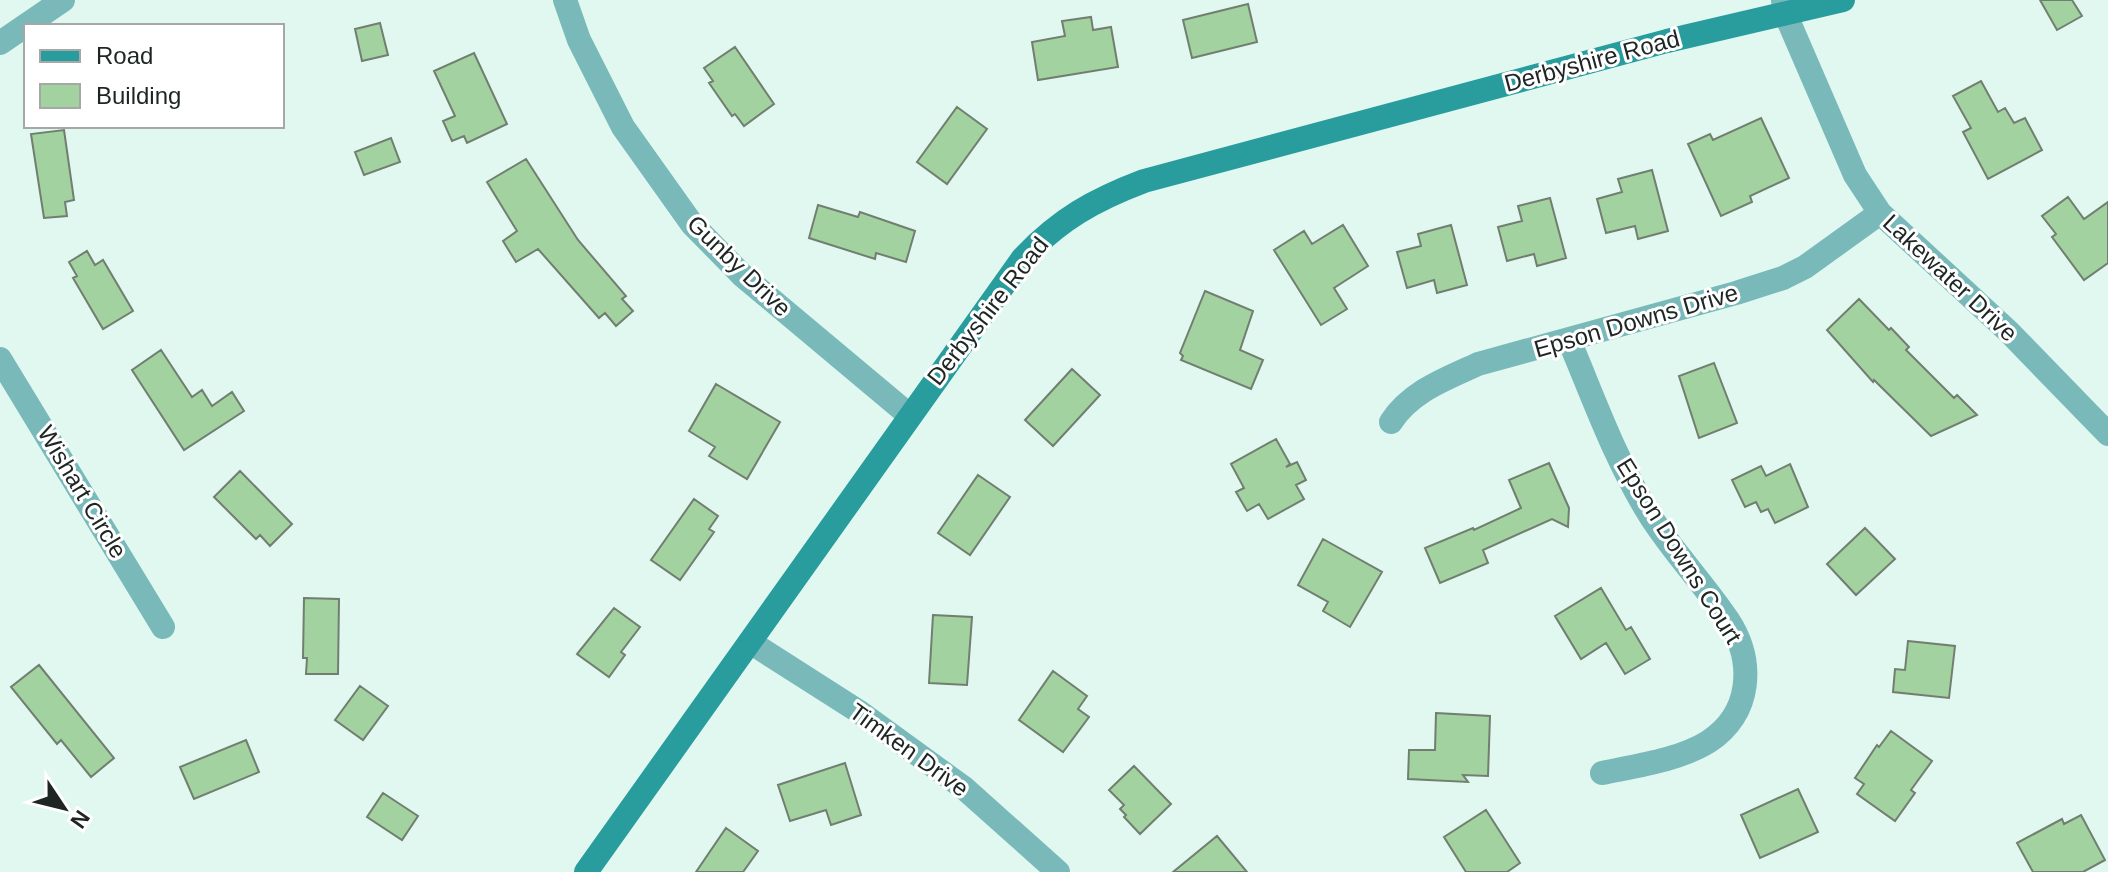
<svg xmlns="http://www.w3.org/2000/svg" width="2108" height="872" font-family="Helvetica,sans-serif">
  <rect width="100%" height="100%" fill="#e0f8ef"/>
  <path fill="#a3d2a1" stroke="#717e70" stroke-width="2" d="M2040,0H2072L2082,16L2057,30Z
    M1248,4L1257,42L1192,58L1183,20Z
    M1091,17L1093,30L1111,27L1118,67L1038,80L1032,42L1065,36L1062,21Z
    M380,23L388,55L362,61L355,29Z
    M735,47L774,104L744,126L735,114L732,116L709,83L713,81L704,68Z
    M474,53L507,124L467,143L464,136L452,141L443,121L455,116L434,71Z
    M1981,81L1998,112L2005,108L2014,123L2025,118L2042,150L1988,179L1963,132L1971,128L1953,96Z
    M957,107L987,129L947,184L917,162Z
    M1761,118L1789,178L1750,196L1752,202L1721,216L1688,144L1710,134L1713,140Z
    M64,130L74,200L65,202L67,216L44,218L31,134Z
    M391,138L400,162L364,175L355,152Z
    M526,159L578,240L626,296L622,299L633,311L616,326L605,313L599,318L538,249L516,262L503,241L517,231L487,182Z
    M1652,170L1668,231L1638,239L1635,226L1606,233L1597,199L1622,192L1618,179Z
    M2068,197L2084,219L2108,202V263L2084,280L2052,237L2056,234L2042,216Z
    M1550,198L1566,258L1537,266L1534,254L1507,261L1498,227L1522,221L1518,206Z
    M818,205L858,217L860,212L915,231L906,262L876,253L875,259L809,238Z
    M1343,225L1368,266L1334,288L1347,309L1321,325L1274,250L1304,231L1312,244Z
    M1451,225L1467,285L1437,293L1434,280L1407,288L1397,252L1421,246L1418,234Z
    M87,251L95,265L103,260L133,311L103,329L73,278L77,276L69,262Z
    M1205,291L1253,311L1240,350L1263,360L1251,389L1181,360L1183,356L1180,353Z
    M1859,299L1889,330L1891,328L1909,347L1906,350L1954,398L1957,395L1977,415L1931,436L1874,380L1873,382L1827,330Z
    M161,350L192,397L202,390L212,406L232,392L244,411L184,450L132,370Z
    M1714,363L1737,423L1699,438L1679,376Z
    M1072,369L1100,395L1053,446L1025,420Z
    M716,384L780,422L747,479L709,456L715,447L689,431Z
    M1276,439L1290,464L1286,467L1297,462L1306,480L1296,485L1304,499L1268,519L1259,504L1247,511L1236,492L1244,488L1231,464Z
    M1549,463L1569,508L1568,527L1552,519L1483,550L1488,563L1440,583L1425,548L1473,528L1474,530L1521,508L1509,480Z
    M1790,464L1808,507L1775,523L1768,509L1761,512L1756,502L1745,507L1732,480L1761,466L1766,476Z
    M240,471L292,524L270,546L260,535L256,539L214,497Z
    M978,475L1010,497L970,555L938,533Z
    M694,499L718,516L709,529L714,532L680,580L651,560Z
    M1865,528L1895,559L1856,595L1827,564Z
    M1323,539L1382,572L1350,627L1323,611L1328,602L1298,585Z
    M1601,588L1626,630L1631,627L1650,659L1625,674L1606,643L1581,659L1555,616Z
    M304,598L339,599L338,674H306L307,658H303Z
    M614,608L640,627L621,652L625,655L609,677L577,654Z
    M933,615L972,617L967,685L929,683Z
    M1908,641L1955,646L1949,698L1893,692L1895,669L1905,670Z
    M39,665L114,758L91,777L61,740L57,744L11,687Z
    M1053,671L1087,696L1078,709L1089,717L1063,752L1019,720Z
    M360,686L388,706L363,740L335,720Z
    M1436,713L1490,716L1488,776L1463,775L1468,782L1408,779L1409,750H1435Z
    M1891,731L1932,761L1911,790L1915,793L1895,821L1857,794L1864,784L1855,778L1877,745L1879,747Z
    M246,740L259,772L194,799L180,767Z
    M845,763L861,815L831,825L826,810L790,821L778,785Z
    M1134,766L1171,804L1140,834L1124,817L1126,815L1120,809L1124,805L1109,790Z
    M1798,789L1818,832L1760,858L1741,815Z
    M383,793L418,816L402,840L367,817Z
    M1486,810L1520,863L1507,872H1466L1444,837Z
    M2081,815L2105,860L2083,872H2033L2017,843L2062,819L2064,824Z
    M726,828L758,851L743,872H696Z
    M1217,836L1247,872H1173Z"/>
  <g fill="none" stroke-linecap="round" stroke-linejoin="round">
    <path stroke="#7ab9ba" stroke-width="24" d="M565,0L579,40L623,127L692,224L743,276L909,415
      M1783,0L1785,13L1855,175L1880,213L2009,332L2108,434
      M0,43L63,0
      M1569,340C1594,399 1616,462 1651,517C1674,553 1704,584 1728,620C1755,661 1752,714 1708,742C1679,760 1635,766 1602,773
      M0,359L163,627
      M1391,422C1411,391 1446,379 1478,364L1736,293L1783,278L1805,267L1880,213
      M750,642L858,711L964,788L1058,872"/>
    <path stroke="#299c9e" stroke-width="24" d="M586,872L1023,258C1060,219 1094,200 1144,181L1667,41L1843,0"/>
  </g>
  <g text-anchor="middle" stroke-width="6" stroke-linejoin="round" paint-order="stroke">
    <g font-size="24" fill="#1d2623" stroke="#fff">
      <text transform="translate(1592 61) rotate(-15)" y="8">Derbyshire Road</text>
      <text transform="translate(739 266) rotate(44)" y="8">Gunby Drive</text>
      <text transform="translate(1950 278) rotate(43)" y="8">Lakewater Drive</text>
      <text transform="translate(988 311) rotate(-52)" y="8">Derbyshire Road</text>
      <text transform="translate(1636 321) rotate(-16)" y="8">Epson Downs Drive</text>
      <text transform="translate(82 492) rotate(59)" y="8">Wishart Circle</text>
      <text transform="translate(1679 551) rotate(58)" y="8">Epson Downs Court</text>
      <text transform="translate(909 750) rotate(36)" y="8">Timken Drive</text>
    </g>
  </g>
  <rect x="24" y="24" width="260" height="104" fill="#ffffff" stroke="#a5a8a7" stroke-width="2"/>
  <rect x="40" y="50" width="40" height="12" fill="#299c9e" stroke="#a5a8a7" stroke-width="2"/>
  <text x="96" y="64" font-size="24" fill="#1d2623">Road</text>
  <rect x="40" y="84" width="40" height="24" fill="#a3d2a1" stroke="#a5a8a7" stroke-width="2"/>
  <text x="96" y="104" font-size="24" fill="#1d2623">Building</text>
  <g transform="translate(64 808) rotate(125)" stroke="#ffffff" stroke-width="6" paint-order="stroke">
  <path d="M0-6L14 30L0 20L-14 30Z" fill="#1d2623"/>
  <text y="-12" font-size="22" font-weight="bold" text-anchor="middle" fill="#1d2623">N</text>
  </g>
</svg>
